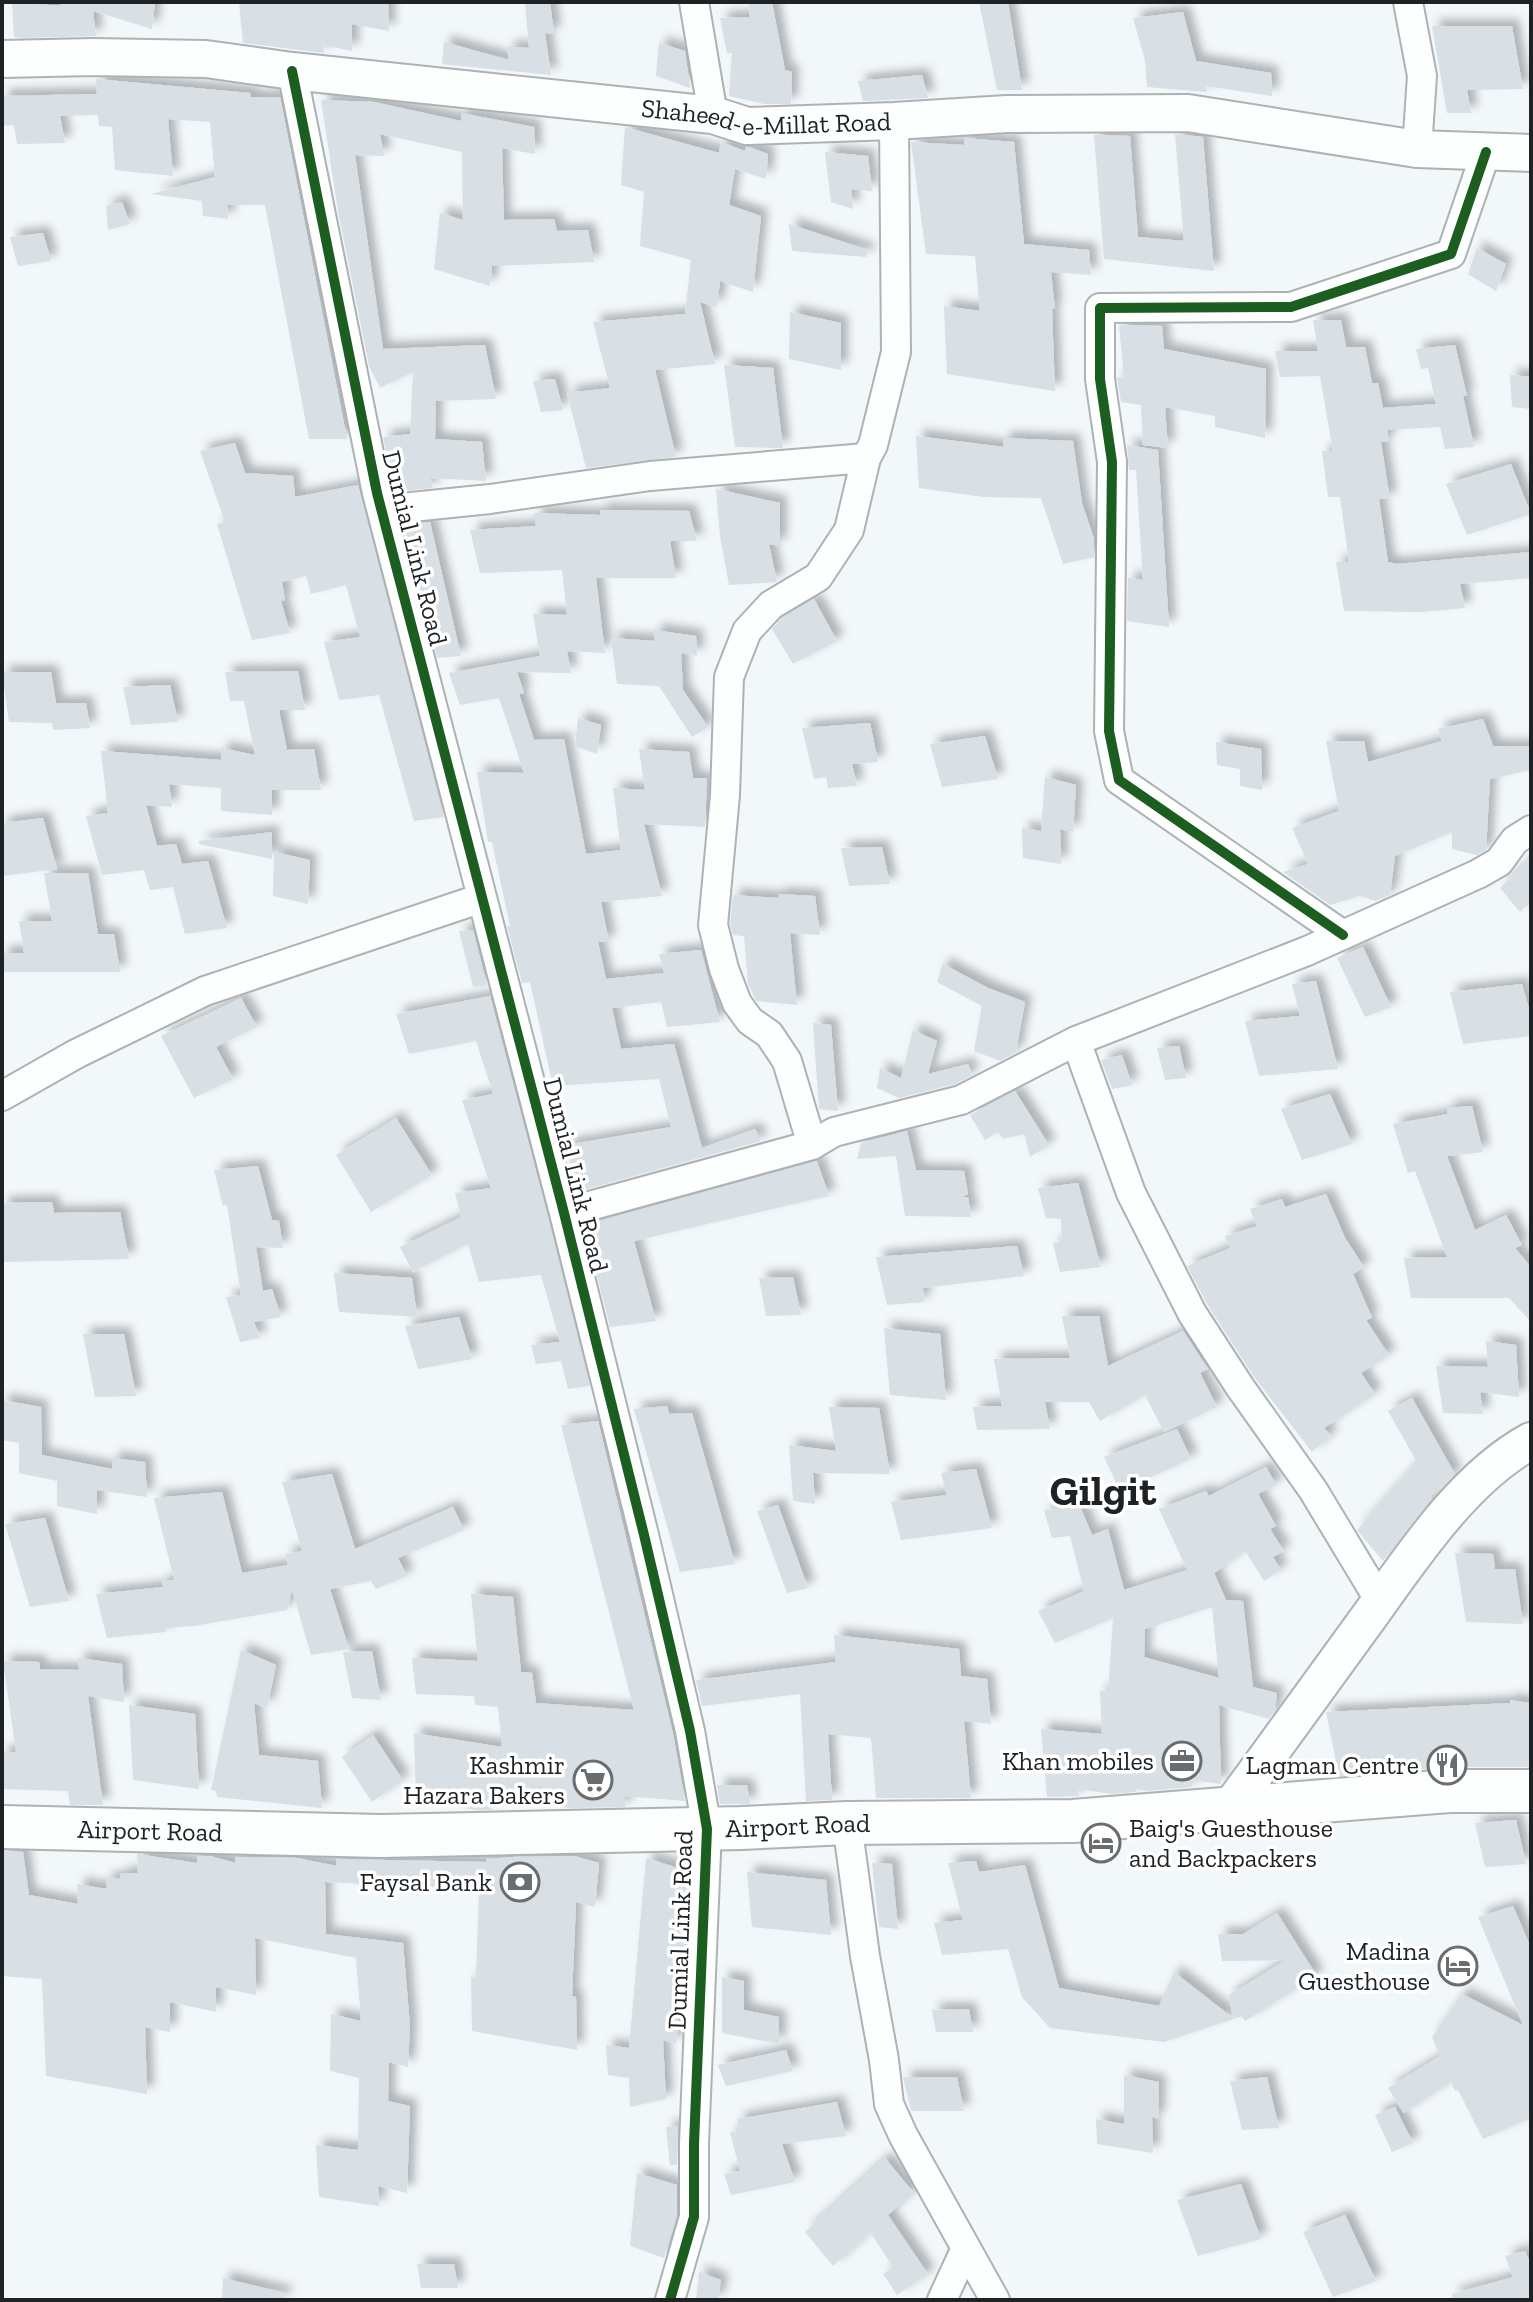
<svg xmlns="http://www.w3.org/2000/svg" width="1533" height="2302" font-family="'Zilla Slab',serif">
  <defs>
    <filter id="shadow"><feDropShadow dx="7" dy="-7" stdDeviation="4" flood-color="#0004"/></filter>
  </defs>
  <rect width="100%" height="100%" fill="#f2f7fa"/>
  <path fill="#d8dfe5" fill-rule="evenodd" filter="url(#shadow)" d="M12,2L61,6L60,2H155L152,29L93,11L96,36L21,38L14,37Z
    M239,2H388L389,31L352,24V51L323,45L324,53L243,43Z
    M525,2H550L554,34L545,33L551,75L442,64L444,42L509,60L507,47L529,48Z
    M748,2H772L785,70L792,72L791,104H764L729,96L732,53H727L720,18L750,17Z
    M979,2H1008L1022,90H997Z
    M1183,12L1196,61L1271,73L1272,96L1206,86L1207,92L1147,87L1145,60L1133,18Z
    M1432,26H1512L1523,89L1467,90L1471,113H1447Z
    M659,43L685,51L690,88L656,76Z
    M922,75L928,98L863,101L858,81Z
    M96,79L250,93L251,97H280L347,439H309L265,205H227L228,219L203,216L202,201L151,194L215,177L210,122L168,119L173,176L115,170L112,127L99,126L98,115L60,116L65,143L17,144L14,125L2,126V96L97,94Z
    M321,100L374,102L461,121V113L534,127L535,154L502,148L504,220L554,219L557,231L588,230L594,262L492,266L490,286L434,269L440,213L463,220L462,152L380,134L384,156L355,155L383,349L485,345L496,399L436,401L435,439L482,442L486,481L430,478L433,488L394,492L383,437L410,434L413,372L380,388L369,366L338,211Z
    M625,127L719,153L721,142L745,151L746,147H749L768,154L766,179L735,169L729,205L761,216L753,292L720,281L717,307L700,302L715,364L655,370L676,457L586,468L567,393L610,388L593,322L685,314L691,260L640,246L644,192L621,185Z
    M1175,134L1203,137L1214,271L1104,259L1094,135L1130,136L1138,237L1184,241Z
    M964,138L1014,142L1024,244L1089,250L1091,275L1051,272L1055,309H1052L1055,391L947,374L944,306L980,311L975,256L926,254L911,142L964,145Z
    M825,152L868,156L872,191L851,189L853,209L831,202Z
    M122,202L130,224L108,230L106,206Z
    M789,224L868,250L866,257L792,251Z
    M43,233L51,261L18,266L10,237Z
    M1477,248L1506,264L1496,291L1468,274Z
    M790,312L841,323V370L789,359Z
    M1313,320H1341L1346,347H1365L1372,383H1378L1383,408L1436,404L1428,368L1421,369L1416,349L1455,345L1467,396H1463L1474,447L1445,449L1440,427L1387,430L1389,441L1381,442L1390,499H1379L1388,562L1396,564L1531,552V578L1460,584L1465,608L1422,612L1344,611L1336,562H1349L1340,497H1328L1322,451H1333L1320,376L1280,377L1275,351H1318Z
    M1119,325L1162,326L1164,349L1266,369L1265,438L1215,427V416L1165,407L1168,448L1143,445L1141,405L1121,402L1117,377L1124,378Z
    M724,365L773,368L783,448L735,447Z
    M1510,375L1531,377V409L1512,407Z
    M555,379L563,410L541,412L533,381Z
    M916,436L1004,447L1003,438L1073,441L1082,503L1094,539V557L1063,564L1041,498L983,497L919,488Z
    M235,443L245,473L293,476L295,497L358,485L444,817L414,821L379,695L339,700L324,642L360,637L346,585L311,594L306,576L282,582L285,600L281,601L290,633L252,640L217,524L225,522L200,451Z
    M1127,445L1158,450L1169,627L1127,621L1128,578L1143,580L1136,470H1129Z
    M1511,464L1531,514L1467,535L1446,484Z
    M716,489L780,503V546L769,544L777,582L729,585L720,536Z
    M600,510L689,511L697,541H670L676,578H596L605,653L567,651L571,673L517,672L524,693L519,694L534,740L564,739L586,854L621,850L613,788L645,790L639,749L689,752L693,778H707L705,827L644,824L662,896L601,902L609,942H598L606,979L664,973L659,954L701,950L720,1022L667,1027L661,1002L612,1008L621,1049L674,1044L702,1148L755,1129L761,1141L576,1192L566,1145L671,1127L659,1079L553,1086L530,982L522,983L507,926H510L492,842H488L477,772L524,773L499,698L460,705L449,673L540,656L533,614L567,615L562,570L480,573L470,530L536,526L534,513L600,515Z
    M430,522L461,656L437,658L403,525Z
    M814,599L837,641L793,664L772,629L782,618Z
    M654,630L696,636L697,656L681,653L683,690L708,727L692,737L659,686L617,684L611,638L655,641Z
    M298,671L305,710H279L287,750L314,749L321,790H272V815L221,811V788L169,784L172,807L146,805L157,846L176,844L182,864L208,861L227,928L185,934L173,887L150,890L144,870L102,875L86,816L108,813L101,751L221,760V748L255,755L244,701H230L225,672Z
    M2,672H51L56,703H86L90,728L53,730L52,723L9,722Z
    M170,685L178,722L131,725L123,687Z
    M578,718L601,725L597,754L575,746Z
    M1483,719L1493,746H1531V770L1490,779L1486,850L1477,855L1452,849V832L1395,856L1390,895L1376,901L1359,896L1330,905L1283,872L1308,864L1292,828L1339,811L1326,741H1364L1368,762L1442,741L1438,729Z
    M870,723L878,762L852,764L857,786L828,788L826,777L814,779L802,728Z
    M985,736L998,779L942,787L930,744Z
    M1216,742L1261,749L1262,790L1240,786V769L1217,765Z
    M1045,777L1076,785L1073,832L1060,829L1061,864L1023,858L1022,828L1041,831Z
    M43,818L57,869L2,876V823Z
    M272,832V859L199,844V841Z
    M882,847L890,884L849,886L841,848Z
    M274,852L310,860L308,904L273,896Z
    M1531,859V902L1520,912L1500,888Z
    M44,873H88L98,934H114L120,972H2V953H24L19,921H52Z
    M778,894L815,896L820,935L790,933L797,1005L756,1001L748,984L744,936L733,935L730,924L733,895L779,898Z
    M473,930L487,986L473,987L459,931Z
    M1363,947L1391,1007L1365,1017L1337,958Z
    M943,964L988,988L1025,1002L1016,1052L1000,1061L974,1051L982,1006L937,982Z
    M1316,981L1338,1069L1259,1076L1245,1021L1300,1016L1292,984Z
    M1522,984L1531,1016V1036L1463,1044L1450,992Z
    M490,996L548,1217L590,1386L568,1389L561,1361L536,1364L531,1345L560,1342L541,1275L479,1282L468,1244L413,1272L400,1247L461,1217L455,1193L491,1188L462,1100L493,1094L476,1041L409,1054L396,1014Z
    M241,998L257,1027L216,1047L233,1079L194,1098L161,1036Z
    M813,1023L831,1025L838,1111L819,1109Z
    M913,1030L937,1041L928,1074L968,1064L972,1075L955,1084L899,1098L877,1088L880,1068L901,1078Z
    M1179,1046L1186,1078L1165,1080L1157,1048Z
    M1122,1055L1132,1085L1112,1089L1101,1060Z
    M1015,1091L1049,1145L1030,1157L1024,1134L1003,1139L998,1132L985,1140L970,1115Z
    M1330,1094L1352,1144L1302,1160L1281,1109Z
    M1472,1106L1483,1152L1447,1156L1475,1230L1506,1215L1522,1245L1515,1248L1531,1267V1322L1509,1298H1411L1404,1258L1447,1257L1415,1171L1408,1173L1393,1124L1448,1114L1447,1108Z
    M396,1118L432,1175L371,1212L336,1155Z
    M907,1131L916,1170L964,1171L968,1194L962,1197H968L971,1217L905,1216L896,1156L857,1159L861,1143Z
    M817,1161L829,1196L634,1241L656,1321L610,1327L584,1225Z
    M258,1166L272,1220L279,1221L283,1248L256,1247L263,1291L272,1289L281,1317L254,1322L260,1338L240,1342L226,1297L241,1295L227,1205L223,1206L214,1170Z
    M1078,1183L1101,1267L1060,1272L1053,1243L1062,1242L1061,1219L1046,1218L1038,1188Z
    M1326,1194L1345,1238L1364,1267L1353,1274L1372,1318L1366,1320L1389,1355L1361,1373L1375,1394L1324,1428L1331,1436L1312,1452L1254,1377L1207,1304L1187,1266L1230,1248L1225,1236L1257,1226L1250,1209L1282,1199L1285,1207Z
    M52,1202L54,1213L120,1212L129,1259L2,1262V1203Z
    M1017,1246L1024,1276L923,1288L924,1302L887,1305L876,1257Z
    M334,1273L412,1278L417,1317L339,1312Z
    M793,1277L801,1315L766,1316L759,1278Z
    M1062,1316H1099L1108,1366L1183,1331L1208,1369L1200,1373L1217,1407L1164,1432L1145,1395L1100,1421L1089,1402H1045L1050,1429L977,1430L973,1407L1002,1406L994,1359L1070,1358Z
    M459,1317L472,1359L418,1369L405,1326Z
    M884,1328L940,1334L946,1400L890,1395Z
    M83,1334H124L136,1396L95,1397Z
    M1486,1341L1516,1345L1519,1397L1480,1392L1483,1414L1443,1413L1436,1366L1488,1367Z
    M1412,1398L1455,1474L1431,1496L1432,1498L1383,1561L1357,1530L1417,1462L1388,1411Z
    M2,1400L41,1407L42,1455L112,1469V1458L145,1462L147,1497L97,1490V1514L57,1506V1481L19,1473V1443L2,1440Z
    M667,1406L669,1414L692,1413L735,1564L680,1572L634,1409Z
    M829,1407L879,1408L890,1474L813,1473L815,1504L793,1501L789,1445L836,1451Z
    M598,1421L673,1734L685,1801L624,1796L626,1807L573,1808L491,1803L492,1810H475L416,1800L414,1733L502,1747L498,1707L475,1705L474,1696L416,1694L412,1658L478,1661L471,1594L513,1597L521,1672L532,1673L536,1703L634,1710L561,1425Z
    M1177,1429L1191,1459L1120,1491L1104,1457Z
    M1266,1467L1276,1485L1258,1494L1276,1526L1270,1529L1284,1551L1273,1557L1281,1570L1264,1581L1245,1551L1214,1573L1226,1600L1243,1601L1253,1687L1277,1693L1275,1710L1269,1719L1219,1705L1221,1784L1192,1780V1787L1148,1791L1136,1789V1792L1112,1794L1078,1789L1079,1796L1047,1797L1041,1729L1102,1734L1100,1691L1108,1692L1113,1618L1055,1643L1038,1611L1084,1591L1070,1536L1052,1538L1044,1510L1080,1506L1092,1535L1108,1529L1124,1590L1187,1570L1159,1509L1206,1491L1209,1496ZM1212,1607L1219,1678L1144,1657L1145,1629Z
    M976,1469L992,1528L901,1540L891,1502L947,1495L941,1473Z
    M332,1474L355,1549L453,1507L464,1530L398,1558L407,1576L376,1589L371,1581L330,1589L349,1649L311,1655L292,1590L287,1610L194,1626L165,1628L166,1632L107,1638L96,1594L163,1587L162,1581L174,1580L154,1498L222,1492L242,1573L288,1565L285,1554L302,1551L282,1482Z
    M778,1505L808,1588L787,1593L757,1511Z
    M45,1518L69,1601L30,1607L5,1524Z
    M1455,1553L1493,1554L1495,1569H1515L1523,1624L1466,1622Z
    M834,1635L959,1649L961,1676L987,1679L991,1724L964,1721L971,1798H876L871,1738L828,1734L832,1800L806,1801L800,1694L702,1706L696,1680L836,1662Z
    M241,1650L276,1665L267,1708L254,1703L259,1755L318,1761L322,1808L217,1797L216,1791L211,1790Z
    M372,1651L381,1700L352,1698L343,1652Z
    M78,1658L122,1664L124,1702L88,1696L103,1805H70L68,1791L2,1789V1752H16L3,1661L39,1662L40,1669L79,1670Z
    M1510,1700L1530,1703L1531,1767H1447L1339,1776L1326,1712L1510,1703Z
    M129,1705L195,1714L199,1789L133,1780Z
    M373,1735L403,1780L372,1802L342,1757Z
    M717,1785H747L750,1804H720Z
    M1516,1820L1526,1864L1485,1867L1475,1823Z
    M2,1851L23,1852L29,1895L78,1904L77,1884L107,1889L106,1877L120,1879V1874L138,1873L137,1854L197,1863V1856H210L236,1863L235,1857L297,1858L337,1866L336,1859L486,1862V1859L512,1857L574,1856L599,1863L595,1907L576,1902L572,1996L576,1997L577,2050L472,2031L471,1977L476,1978L479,1890L325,1882L326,1934L403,1943L410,2026L408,2067L389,2062L388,2101L410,2106L407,2193L378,2186L379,2206L319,2197L316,2145L358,2150L359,2078L330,2071L331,2014L361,2021L356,1958L255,1938L256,1995L216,1987V2012L170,2002V2032L145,2027L147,2094L46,2076L42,1979L2,1976Z
    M646,1858L688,1871L685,1942L676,2044L663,2040L666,2099L630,2107L629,2078L608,2075L606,2045L629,2048Z
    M976,1861L979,1872L1025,1865L1059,1988L1159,2006L1174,1972L1233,2018L1229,1995L1286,1960L1222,1961L1218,1934H1243L1277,1913L1317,1976L1245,2021L1242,2016L1164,2042L1050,2028L1022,1997L1008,1949L942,1955L934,1923L963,1920L948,1863Z
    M872,1863L892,1864L898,1929L879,1927Z
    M747,1872L826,1880L831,1935L752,1927Z
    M1513,1906L1531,1948V2118L1483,2139L1458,2090L1455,2091L1451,2082L1404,2113L1388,2088L1440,2056L1432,2037L1462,1994L1523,2025L1478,1917Z
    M722,1977L744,1981V2010L779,2017V2044L722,2033Z
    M969,2009L973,2032H936L932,2010Z
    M786,2050L793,2071L726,2086L718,2065Z
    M1124,2075L1159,2082L1158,2119L1152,2117L1153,2153L1097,2144L1096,2119L1124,2124Z
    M903,2077H957L964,2111H911Z
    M1267,2077L1279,2128L1242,2130L1230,2081Z
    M837,2102L846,2136L782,2144L795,2182L731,2195L724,2174L740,2171L730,2132L740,2131L737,2119Z
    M1395,2107L1413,2143L1392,2152L1375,2115Z
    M678,2126L677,2165H670L666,2127Z
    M885,2158L913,2192L888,2215L928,2274L897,2295L883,2274L893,2267L870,2232L833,2266L805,2232Z
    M637,2173L677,2185V2215L664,2258L630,2246Z
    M1241,2184L1261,2239L1198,2256L1177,2200Z
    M1345,2215L1376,2281L1333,2297L1303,2232Z
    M1525,2251L1531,2265V2300H1453L1452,2294L1513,2277L1505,2256Z
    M417,2264H454L458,2288H421Z
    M699,2272L721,2280L718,2300H696Z
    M223,2278L285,2293L284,2300H222Z"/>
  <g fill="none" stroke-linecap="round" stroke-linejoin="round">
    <defs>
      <path id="minor" d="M694,2L713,115
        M1408,2L1422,76L1417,149
        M292,71L377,493L564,1213L644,1535L690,1731L707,1829L694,2144V2217L670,2300
        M382,510L490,499L650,476L866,458
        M1343,935L1119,780L1109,731L1112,462L1100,379V308L1291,307L1451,254L1486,152
        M1076,1041L1131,1193L1192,1313L1240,1387L1313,1490L1380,1601
        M2,1096L76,1054L205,991L482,898
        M812,1145L787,1061L769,1034L750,1021L737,1003L724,969L713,925L725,795L729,677L747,631L771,605L818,577L849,530L866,458L873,445L896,352L894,121
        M564,1213L812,1145L834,1132L961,1100L1076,1041L1307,951L1478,874L1499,862L1515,840L1531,830
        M847,1823L865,1956L884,2060L889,2104L903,2135L995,2300
        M942,2300L966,2248"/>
      <g id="major">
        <path id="s1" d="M2,59L93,57L206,59L292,71L713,115L747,126L894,121L1007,114L1188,113L1417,149L1531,153"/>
        <path d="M1229,1809C1274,1748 1318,1687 1363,1625C1408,1563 1462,1478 1531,1441"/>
      </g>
      <g id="highway">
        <path id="s2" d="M2,1827L381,1836L741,1828L847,1823L1073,1821L1449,1791H1531"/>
      </g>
    </defs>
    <use href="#minor" stroke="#aeb2b4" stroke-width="32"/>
    <use href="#major" stroke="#aeb2b4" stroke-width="40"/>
    <use href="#highway" stroke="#aeb2b4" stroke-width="46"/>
    <use href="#minor" stroke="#fdfefe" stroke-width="28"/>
    <use href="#major" stroke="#fdfefe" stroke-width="36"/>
    <use href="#highway" stroke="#fdfefe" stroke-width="42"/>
    <defs>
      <path id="cycleway" d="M292,71L377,493L564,1213L644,1535L690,1731L707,1829L694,2144V2217L670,2300
        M1343,935L1119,780L1109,731L1112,462L1100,379V308L1291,307L1451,254L1486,152"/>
    </defs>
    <use href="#cycleway" stroke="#fff" stroke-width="15"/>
    <use href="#cycleway" stroke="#1b5e20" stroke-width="10"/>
  </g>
  <defs>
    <symbol id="office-ring" viewBox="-11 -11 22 22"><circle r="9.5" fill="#fff" stroke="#696d6f" stroke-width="1.5"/><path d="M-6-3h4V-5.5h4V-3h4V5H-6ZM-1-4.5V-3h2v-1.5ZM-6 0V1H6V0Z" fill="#696d6f"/></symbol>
    <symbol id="restaurant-ring" viewBox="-11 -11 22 22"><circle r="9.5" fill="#fff" stroke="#696d6f" stroke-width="1.5"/><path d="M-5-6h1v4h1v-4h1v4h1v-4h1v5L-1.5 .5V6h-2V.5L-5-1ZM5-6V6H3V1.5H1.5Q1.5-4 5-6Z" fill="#696d6f"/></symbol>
    <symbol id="supermarket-ring" viewBox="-11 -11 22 22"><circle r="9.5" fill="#fff" stroke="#696d6f" stroke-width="1.5"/><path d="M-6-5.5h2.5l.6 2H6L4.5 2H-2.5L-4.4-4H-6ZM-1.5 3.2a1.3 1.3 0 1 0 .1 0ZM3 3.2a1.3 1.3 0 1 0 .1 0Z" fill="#696d6f"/></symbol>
    <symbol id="hotel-ring" viewBox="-11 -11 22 22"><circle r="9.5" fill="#fff" stroke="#696d6f" stroke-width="1.5"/><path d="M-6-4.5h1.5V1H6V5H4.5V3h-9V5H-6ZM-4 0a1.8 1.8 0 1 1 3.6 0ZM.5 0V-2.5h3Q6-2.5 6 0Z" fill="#696d6f"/></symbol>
    <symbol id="bank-ring" viewBox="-11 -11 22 22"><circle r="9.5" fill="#fff" stroke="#696d6f" stroke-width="1.5"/><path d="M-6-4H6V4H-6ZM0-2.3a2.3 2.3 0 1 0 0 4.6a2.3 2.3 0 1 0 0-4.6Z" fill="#696d6f"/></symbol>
  </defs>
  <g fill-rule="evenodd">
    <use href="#office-ring" x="1160" y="1739" width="44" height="44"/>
    <use href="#restaurant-ring" x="1425" y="1743" width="44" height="44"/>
    <use href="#supermarket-ring" x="571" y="1758" width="44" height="44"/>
    <use href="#hotel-ring" x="1079" y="1821" width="44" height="44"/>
    <use href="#bank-ring" x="498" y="1860" width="44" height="44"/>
    <use href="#hotel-ring" x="1436" y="1944" width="44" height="44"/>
  </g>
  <g text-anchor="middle" stroke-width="7" stroke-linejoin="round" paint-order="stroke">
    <g font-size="26" fill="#1f2224" stroke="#fff">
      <text dy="9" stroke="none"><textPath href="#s1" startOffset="768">Shaheed-e-Millat Road</textPath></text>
      <text transform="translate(415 548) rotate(76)" y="9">Dumial Link Road</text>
      <text transform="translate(576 1175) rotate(76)" y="9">Dumial Link Road</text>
      <text dy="9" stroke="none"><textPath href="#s2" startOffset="796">Airport Road</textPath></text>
      <text dy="9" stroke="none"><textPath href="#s2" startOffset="148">Airport Road</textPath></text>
      <text transform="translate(680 1930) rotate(-88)" y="9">Dumial Link Road</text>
    </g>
    <g font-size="26" fill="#1f2224" stroke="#fff" text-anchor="end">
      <text x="1154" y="1770">Khan mobiles</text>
      <text x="565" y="1774">Kashmir<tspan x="565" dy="30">Hazara Bakers</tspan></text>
      <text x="1419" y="1774">Lagman Centre</text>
      <text x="1129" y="1837" text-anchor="start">Baig's Guesthouse<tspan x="1129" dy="30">and Backpackers</tspan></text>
      <text x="492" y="1891">Faysal Bank</text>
      <text x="1430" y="1960">Madina<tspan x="1430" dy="30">Guesthouse</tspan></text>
    </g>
    <g font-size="42" font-weight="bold" fill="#1f2224" stroke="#fff">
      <text x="1103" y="1505">Gilgit</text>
    </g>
  </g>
  <rect width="1533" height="2302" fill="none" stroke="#1f2224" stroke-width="8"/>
</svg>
